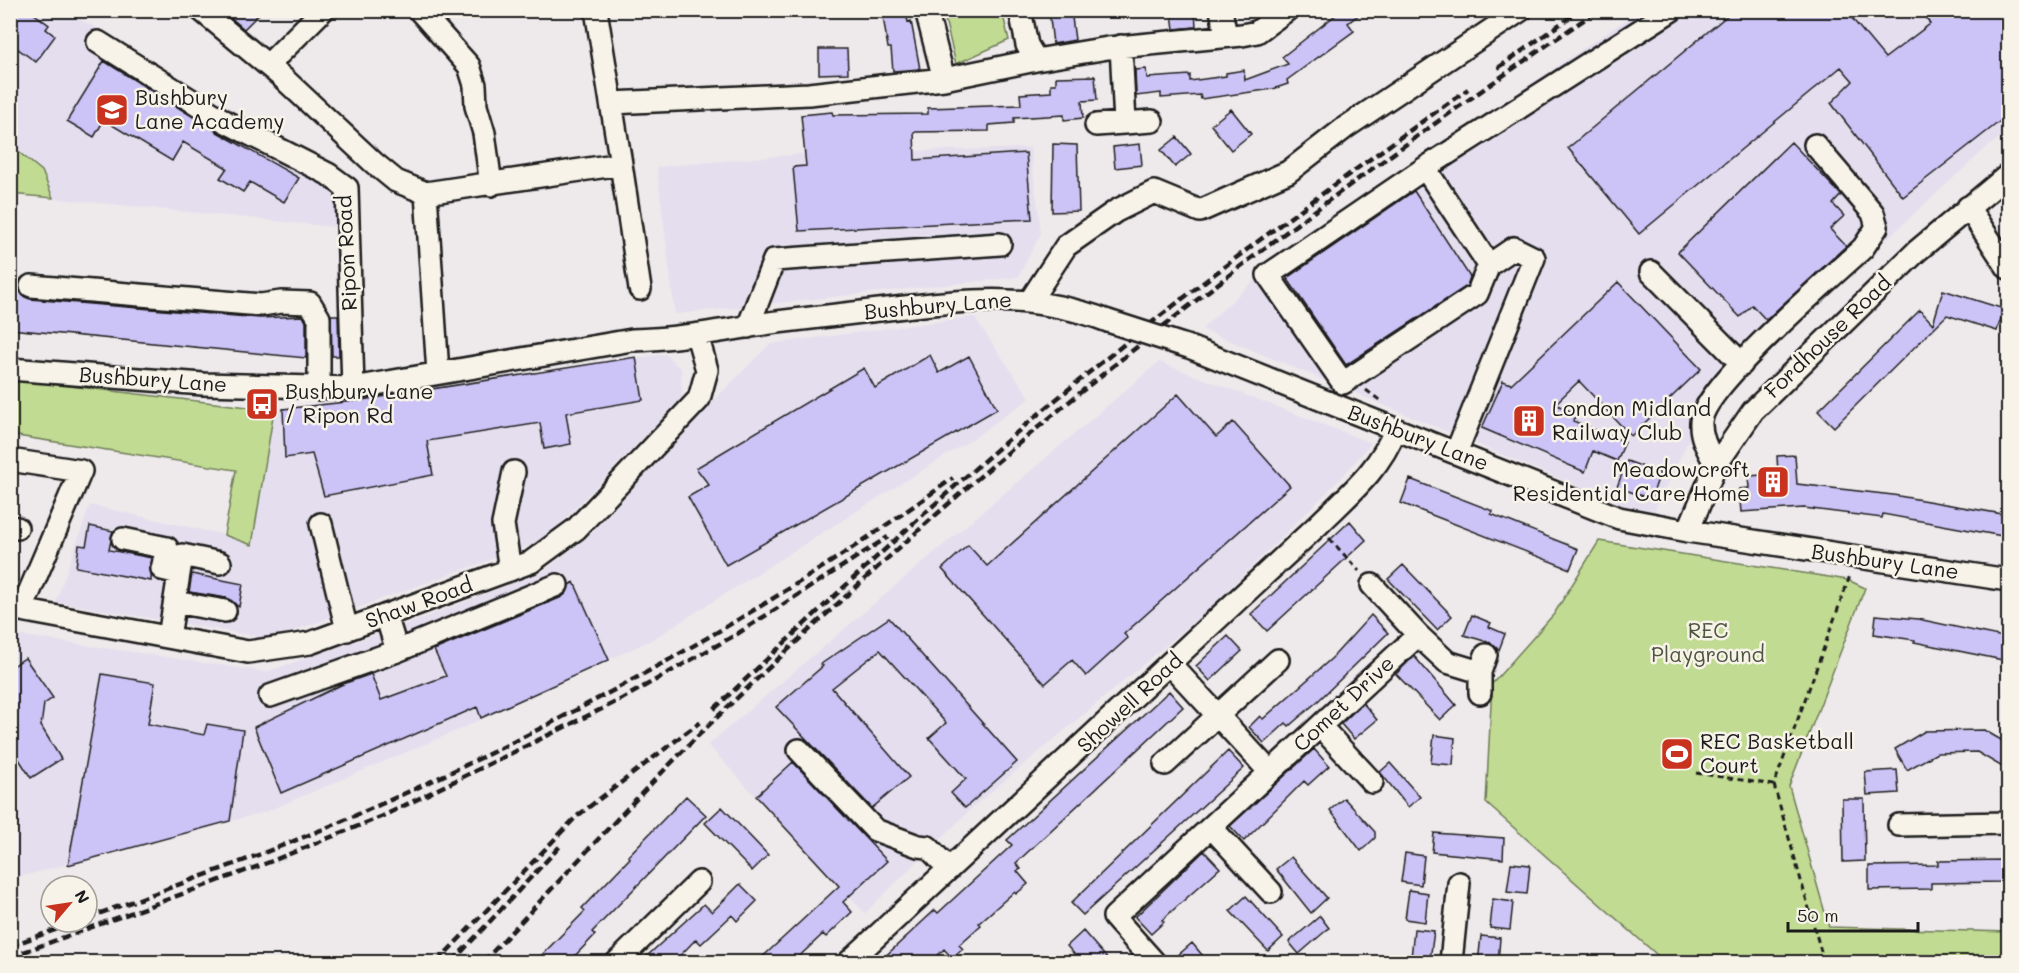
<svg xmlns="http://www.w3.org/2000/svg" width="2019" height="973" font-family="Mali,sans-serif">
  <rect width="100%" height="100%" fill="#eee9eb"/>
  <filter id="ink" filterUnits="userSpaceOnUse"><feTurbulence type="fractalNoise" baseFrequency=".0167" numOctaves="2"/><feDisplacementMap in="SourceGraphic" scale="12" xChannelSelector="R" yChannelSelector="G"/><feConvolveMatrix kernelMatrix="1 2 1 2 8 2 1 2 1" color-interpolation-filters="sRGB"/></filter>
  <g filter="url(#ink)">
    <path fill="#e4deee" d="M10,11H66L99,30L88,45L339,175L336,227L11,194Z
      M1639,11H2008V132L1987,147L1799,319L1687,443L1651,517L1202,329L1259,276L1417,161Z
      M1030,148L1041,233L1018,277L675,314L657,167L801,154Z
      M974,317L1030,398L975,437L653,639L458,730L265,812L11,879L10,634L266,672L413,622L544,571L589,536L707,407L770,344Z
      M665,354L681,369L682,398L556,528L531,545L271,639L56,602L90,505L224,535L252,544L274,410Z
      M1159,362L1371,443L1341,478L1206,612L974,806L865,913L708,745Z"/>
    <path fill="#c1db93" stroke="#6e7c58" stroke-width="1.5" d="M943,11H1002L1009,40L956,64Z
      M10,145L42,171L53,198L11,194Z
      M10,379L274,410L252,545L224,535L236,470L11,435Z
      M1599,541L1848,580L1865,588L1789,786L1829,927L2008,932V962H1665L1486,803L1492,684L1554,614Z"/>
    <path fill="#ccc3f6" stroke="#1c1c1c" stroke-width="1.5" d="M14,10H29L49,25L46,29L55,36L36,62L10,43V16Z
      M222,10H263L244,29Z
      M882,10H905L908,22L911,21L920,69L893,71L891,48H888Z
      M1049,10H1071L1075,40L1053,44Z
      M1342,10H1365L1348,23L1354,31L1287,80L1288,84L1273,89L1201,99L1200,95L1161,98V93L1136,96L1135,70L1146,69L1147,78L1190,75V81L1226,76V73L1244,70L1245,80L1288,64L1282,57Z
      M1734,10H1845L1885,58L1930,24L1927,19L1940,10H2008V115L1903,197L1831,103L1853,81L1841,67L1639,234L1568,148Z
      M1195,11L1196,27L1174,29L1172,14Z
      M819,49H847L848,73L819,74Z
      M104,61L219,133L299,178L284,202L250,182L243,192L220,178L227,168L183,142L172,161L104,120L94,137L67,121Z
      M1095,76L1097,100L1082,101L1083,118L1064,120V115L1014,118V123L989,125V131L914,132L915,160L1026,153L1032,219L799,231L793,167L806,166L801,115L832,112L833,115L928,114V108L1021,105L1020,94L1051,92V84H1056V77Z
      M1231,109L1251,134L1231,150L1211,125Z
      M1177,137L1191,154L1175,167L1161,150Z
      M1791,142L1841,195L1833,204L1844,216L1830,229L1846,246L1766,320L1752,305L1740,317L1678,252Z
      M1053,144L1077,145L1079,211L1052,212Z
      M1140,144L1142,165L1115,168L1113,147Z
      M1414,191L1470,277L1467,286L1346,365L1287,278Z
      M1618,282L1701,369L1631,436L1579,381L1555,404L1577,414L1573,421L1625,442L1617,461L1593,451L1585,472L1482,428L1503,381L1511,384Z
      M10,286L19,287L23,296L30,299L260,318L303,316L306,322V358L10,329Z
      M1943,290L2004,309L1997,331L1947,315L1834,427L1818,411L1920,310L1933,324Z
      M331,315H338L339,356H332Z
      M930,355L939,373L969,356L997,409L726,565L688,497L709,485L696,468L864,368L875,388Z
      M636,357L643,400L566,413L571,444L544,449L540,423L427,441L433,475L324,496L312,454L285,458L283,409L355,401Z
      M1178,394L1216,437L1233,422L1290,486L1124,634L1128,638L1086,676L1072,660L1045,684L942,569L968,545L987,566Z
      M1795,455L1797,484L1893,495L2008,515V537L1883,514L1882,518L1804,508L1741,512L1739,489L1749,488L1748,476L1778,474L1777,456Z
      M1627,461L1660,473L1651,499L1617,487Z
      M1410,479L1493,511L1491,514L1578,549L1570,569L1401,503Z
      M1350,521L1366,540L1267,631L1251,614Z
      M90,526L113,531L109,550L152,558L151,581L76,567L79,545L86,546Z
      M1403,565L1452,616L1437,630L1388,579Z
      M192,574L243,584L239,607L227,598L189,592Z
      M574,582L609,660L481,718L477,707L281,793L254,727L343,684L371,674L381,700L446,676L434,650L562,597L567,592L569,585Z
      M1371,615L1388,633L1318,701L1289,726L1286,723L1264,743L1249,727L1260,716L1263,719L1332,658Z
      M1472,615L1491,623L1489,627L1505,634L1499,650L1491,643L1464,635Z
      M1876,615L1918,619L2008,638V661L1914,642L1915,640L1874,634Z
      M889,618L1017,762L965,808L951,793L966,779L929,738L946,723L880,650L832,688L909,777L872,808L776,707L823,666L821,664Z
      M1228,636L1242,651L1210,681L1196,666Z
      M1414,656L1456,705L1440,720L1396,674Z
      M25,658L53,698L44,704L41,726L61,759L31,778L17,756L10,760V668Z
      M102,674L155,683L148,724L204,735L207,724L243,730L230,821L68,865Z
      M1169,691L1183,707L1016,863L1021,869L1017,871L1028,884L1016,894L1014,892L979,923L981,925L959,945L963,949L952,958L944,949L930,963H878L935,910L938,913L1012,845L1007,840Z
      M1363,703L1377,720L1354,739L1341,724Z
      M1984,730L2008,744V760L2004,768L1977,752L1937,753L1907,770L1895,749L1925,731Z
      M1434,735L1455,738L1453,765L1431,763Z
      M1314,749L1329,766L1308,785L1304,781L1244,841L1230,826Z
      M1228,751L1244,768L1083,915L1071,903Z
      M793,762L887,861L843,902L852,912L826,937L823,934L792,963H756L839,886L756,796Z
      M1390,763L1420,797L1408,807L1380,772Z
      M1897,770L1899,793L1867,795L1865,772Z
      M686,796L706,815L592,932L595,935L568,963H534L585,911L582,908L630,858L628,856Z
      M1344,798L1375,832V838L1361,851L1330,810Z
      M1842,799H1864L1865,861L1843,862Z
      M722,807L768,855L752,871L705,823Z
      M1434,833L1504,838L1503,859L1432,852Z
      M1204,851L1220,868L1162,920L1164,922L1151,934L1135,917Z
      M1405,853L1424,856L1421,885L1401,882Z
      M1291,857L1327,898L1311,913L1276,869Z
      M2004,860V882L1931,883V889L1869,890V866L1938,865V861Z
      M1511,863L1530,865L1527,894L1507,892Z
      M740,884L757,901L737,921L732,915L701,944L696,939L673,963H654L647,956L704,904L712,912Z
      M1409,890L1428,893L1425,922L1405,919Z
      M1246,896L1283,937L1268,951L1230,911Z
      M1493,899L1513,902L1510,930L1490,928Z
      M1320,916L1329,928L1299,954L1289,942Z
      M1414,929L1434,931L1430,960L1411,958Z
      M1083,931L1111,963H1082L1067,946Z
      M1481,936L1500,938L1498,963H1478Z
      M1192,943L1203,956L1195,963H1169Z"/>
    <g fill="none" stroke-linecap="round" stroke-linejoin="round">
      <defs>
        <path id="minor" d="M201,10L283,78L374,163L396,181L426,193L621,164L596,10
          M419,10L469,66L475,85L476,106L484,133L491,185
          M926,10L944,79L1036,60
          M1020,10L1027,45L1036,60L1108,48L1242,35L1257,32L1287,10
          M1221,10L1226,36
          M98,42L226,122L328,174L347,188L353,388
          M1121,46L1125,123
          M268,65L323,10
          M611,103L809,94L944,79
          M1096,125L1152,121
          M621,164L640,289
          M1425,168L1672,10
          M426,193L438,373
          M1968,207L2008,268
          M1651,272L1742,364
          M31,286L261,305L281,302L310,303L319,318V389
          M1030,301L1066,246L1116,211L1154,192L1200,211L1288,172L1346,127L1521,10
          M748,327L774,260L1000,244
          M1189,347L1619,518L1688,531L2008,580
          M10,369L203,384L353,388L632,340C681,339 729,329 777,322C817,317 856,313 896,308C973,299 1033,293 1108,321
          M1456,453L1534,258L1514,248L1489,265L1425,168L1268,275L1343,383L1477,294L1489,265
          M10,460L81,471L22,609
          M1716,465C1709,452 1700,438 1701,422C1703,387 1832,277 1863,248L1877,227L1873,213L1815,145
          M321,524L347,630
          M10,527L17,528
          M1688,531L1716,465L1753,411L1917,251L2008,175
          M123,539L167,548L162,569L179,573
          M510,570L503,524L514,472
          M175,602L225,611
          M10,608L248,652L310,643L531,562L576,529L699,399L707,370L697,335
          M1418,635L1447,662L1480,672
          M169,637L182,555L220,563
          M397,651L557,585
          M1171,665L1270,772
          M1480,693V672L1486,655
          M270,696L397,651L386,615
          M1320,726L1372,782
          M799,750L875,830L918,846L928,847L949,869
          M1165,764L1278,660
          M1899,825L2008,823
          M1211,827L1271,892
          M617,962L699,882
          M849,962L1318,525C1347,496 1380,470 1395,430
          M1154,962L1114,917L1418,635L1372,585
          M1451,962L1459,883"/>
      </defs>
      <use href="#minor" stroke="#1c1c1c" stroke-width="26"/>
      <path stroke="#1c1c1c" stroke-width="3" stroke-dasharray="6 4.5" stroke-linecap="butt" d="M1366,390L1382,402
        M1329,538L1359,571
        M1696,773L1774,785
        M1824,962L1774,785L1851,573"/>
      <use href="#minor" stroke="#f7f3e8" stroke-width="21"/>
      <path stroke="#1c1c1c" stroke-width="4.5" stroke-dasharray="9 4.5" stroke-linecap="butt" d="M1498,68L1580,10
        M714,709C815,614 916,518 1022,428C1165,307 1316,197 1468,89
        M87,918C185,882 284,848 379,805C581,715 774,608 953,478
        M10,946L77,922
        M10,957L267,863L383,816L620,700L737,634L888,537
        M437,962L576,817L700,722
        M452,962L562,844
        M483,962C557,884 630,803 707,727C779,657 854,588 929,521C1139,335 1367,168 1598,10"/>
      <defs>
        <path id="minor-bridge" d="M1108,321L1189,347"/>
      </defs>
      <use href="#minor-bridge" stroke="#1c1c1c" stroke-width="26" stroke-linecap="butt"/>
      <use href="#minor-bridge" stroke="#f7f3e8" stroke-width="21"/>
    </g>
  </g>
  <defs>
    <symbol id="school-square" viewBox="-11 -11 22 22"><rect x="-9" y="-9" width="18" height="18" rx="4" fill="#c8321e" stroke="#f7f3e8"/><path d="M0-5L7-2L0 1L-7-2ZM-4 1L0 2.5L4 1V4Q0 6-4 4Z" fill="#fff"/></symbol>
    <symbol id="bus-square" viewBox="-11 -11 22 22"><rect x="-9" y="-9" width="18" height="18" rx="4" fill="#c8321e" stroke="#f7f3e8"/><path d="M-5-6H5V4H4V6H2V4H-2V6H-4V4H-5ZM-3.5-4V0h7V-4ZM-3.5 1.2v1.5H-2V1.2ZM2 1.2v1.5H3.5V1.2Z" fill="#fff"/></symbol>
    <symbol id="building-square" viewBox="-11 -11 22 22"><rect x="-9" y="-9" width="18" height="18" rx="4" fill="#c8321e" stroke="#f7f3e8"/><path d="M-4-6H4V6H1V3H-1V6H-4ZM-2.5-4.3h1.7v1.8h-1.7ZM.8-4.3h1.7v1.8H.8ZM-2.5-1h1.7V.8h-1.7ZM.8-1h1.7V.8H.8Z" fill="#fff"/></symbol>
    <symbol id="stadium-square" viewBox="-11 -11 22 22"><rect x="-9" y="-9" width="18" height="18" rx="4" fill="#c8321e" stroke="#f7f3e8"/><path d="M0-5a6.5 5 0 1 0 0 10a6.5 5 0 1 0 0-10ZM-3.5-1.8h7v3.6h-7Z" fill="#fff"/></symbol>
  </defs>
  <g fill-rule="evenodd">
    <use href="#school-square" x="93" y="91" width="38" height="38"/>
    <use href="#bus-square" x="243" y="385" width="38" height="38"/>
    <use href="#building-square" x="1510" y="402" width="38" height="38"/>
    <use href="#building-square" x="1754" y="463" width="38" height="38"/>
    <use href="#stadium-square" x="1658" y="735" width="38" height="38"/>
  </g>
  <g text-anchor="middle" stroke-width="5" stroke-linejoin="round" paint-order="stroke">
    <g font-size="21" fill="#1c1c1c" stroke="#f7f3e8" text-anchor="start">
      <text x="135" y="105">Bushbury<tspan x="135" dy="24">Lane Academy</tspan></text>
      <text x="285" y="399">Bushbury Lane<tspan x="285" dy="24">/ Ripon Rd</tspan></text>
      <text x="1552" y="416">London Midland<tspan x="1552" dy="24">Railway Club</tspan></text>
      <text x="1750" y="477" text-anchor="end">Meadowcroft<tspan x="1750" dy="24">Residential Care Home</tspan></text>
      <text x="1700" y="749">REC Basketball<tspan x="1700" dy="24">Court</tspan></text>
    </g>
    <g font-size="21" fill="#1c1c1c" stroke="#f7f3e8">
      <text transform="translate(347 253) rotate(-93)" y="7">Ripon Road</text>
      <text transform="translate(938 306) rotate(-5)" y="7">Bushbury Lane</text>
      <text transform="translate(1828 337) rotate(-44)" y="7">Fordhouse Road</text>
      <text transform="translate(153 380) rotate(4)" y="7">Bushbury Lane</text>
      <text transform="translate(1418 438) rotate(21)" y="7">Bushbury Lane</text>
      <text transform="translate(1885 562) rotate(8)" y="7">Bushbury Lane</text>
      <text transform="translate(419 603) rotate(-20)" y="7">Shaw Road</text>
      <text transform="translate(1130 703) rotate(-43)" y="7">Showell Road</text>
      <text transform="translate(1344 704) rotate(-43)" y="7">Comet Drive</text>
    </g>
    <g font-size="21" fill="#4e5540" stroke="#f7f3e8">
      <text x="1708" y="638">REC<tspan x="1708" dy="24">Playground</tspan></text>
    </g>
  </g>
  <rect width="2019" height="973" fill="none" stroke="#f7f3e8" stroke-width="36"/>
  <rect x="18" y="18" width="1983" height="937" fill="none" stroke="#1c1c1c" stroke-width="2" filter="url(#ink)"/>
  <g transform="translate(69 904) rotate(61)"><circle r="28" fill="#f7f3e8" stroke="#9f9d96" stroke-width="1.5"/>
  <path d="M0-4.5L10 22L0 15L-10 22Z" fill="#c8321e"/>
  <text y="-9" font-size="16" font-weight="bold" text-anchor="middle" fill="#1c1c1c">N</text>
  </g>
  <path d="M1788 922v9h130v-9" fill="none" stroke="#1c1c1c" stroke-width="3"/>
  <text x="1797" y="922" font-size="18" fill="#1c1c1c" stroke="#f7f3e8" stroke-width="4.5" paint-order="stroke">50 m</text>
</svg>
